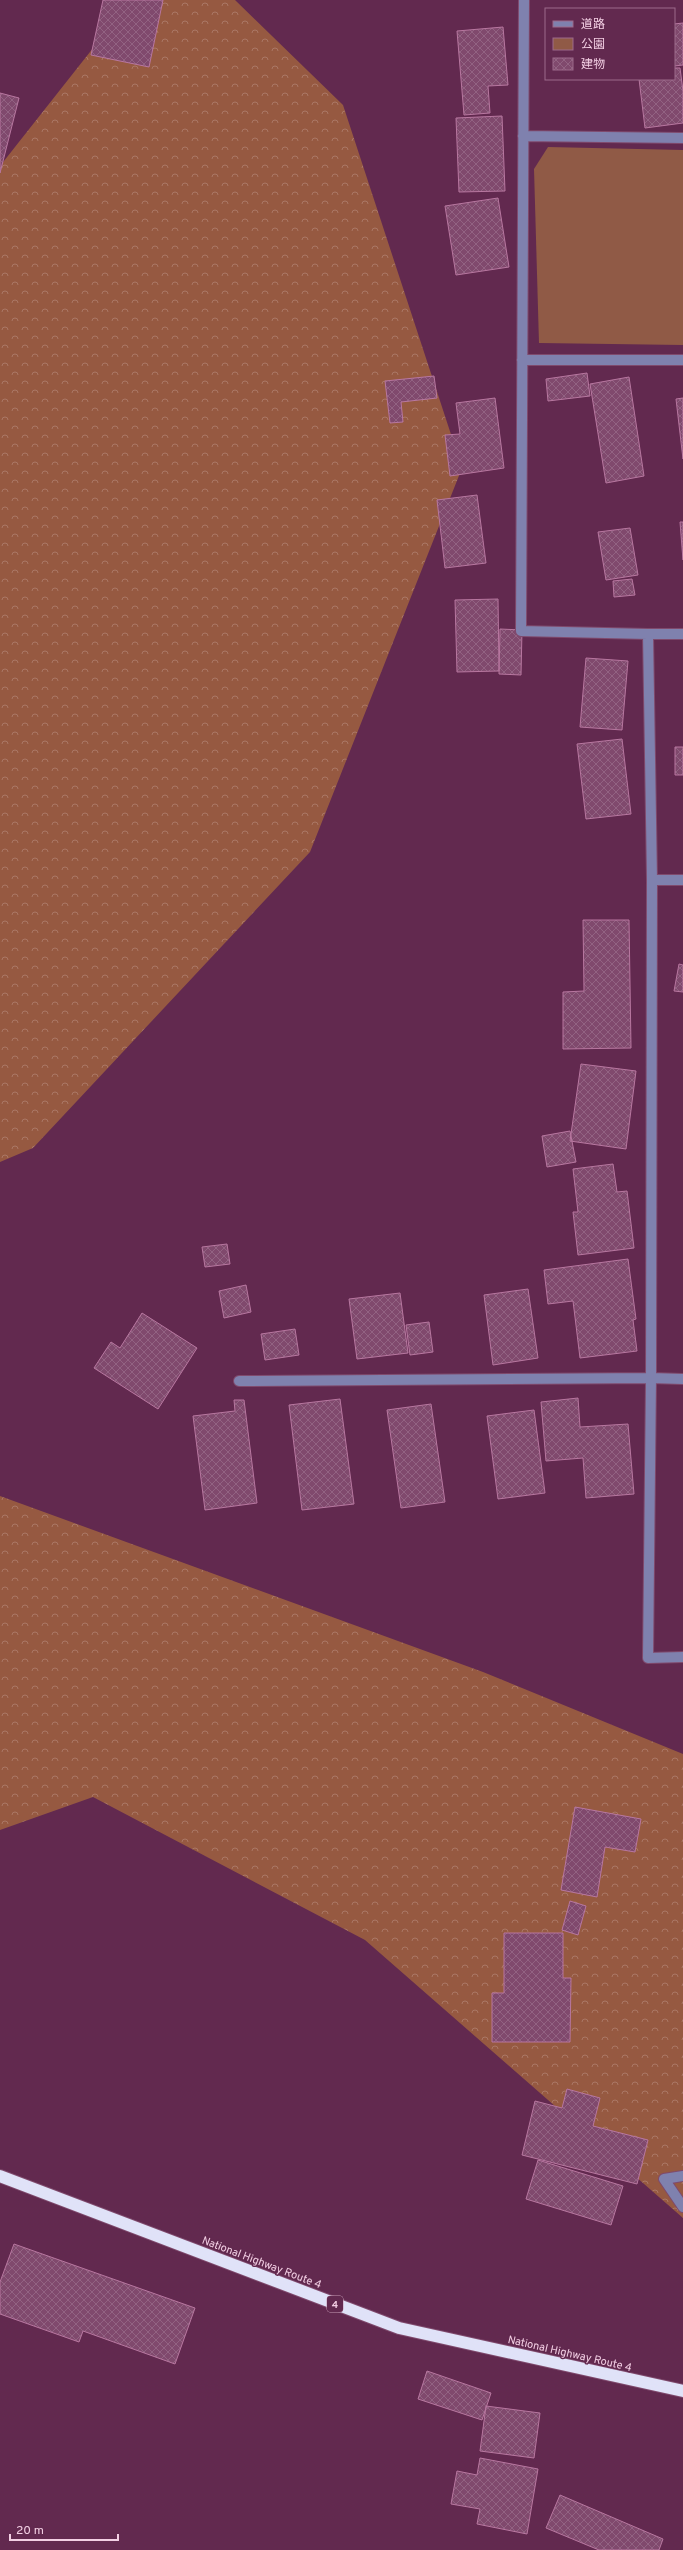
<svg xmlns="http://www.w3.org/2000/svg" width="683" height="2550" font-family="Overpass,'Noto Sans JP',sans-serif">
  <defs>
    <pattern id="forest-crowns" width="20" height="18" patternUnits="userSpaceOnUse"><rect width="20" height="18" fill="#965941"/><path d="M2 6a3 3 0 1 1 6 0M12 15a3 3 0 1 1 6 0" fill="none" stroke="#aa7765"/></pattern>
    <pattern id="building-cross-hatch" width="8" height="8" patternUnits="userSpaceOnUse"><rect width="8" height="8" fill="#80496d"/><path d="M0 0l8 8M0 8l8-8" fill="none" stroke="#926282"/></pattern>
  </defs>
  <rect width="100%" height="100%" fill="#62294f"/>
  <path fill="#905a46" d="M548,147L683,150V345L539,343L534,169Z"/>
  <path fill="url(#forest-crowns)" d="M131,0H235L343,105L462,468L310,852L33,1148L0,1162V166Z
    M0,1496L483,1672L683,1754V2218L365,1940L93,1797L0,1830Z"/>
  <path fill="url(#building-cross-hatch)" stroke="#b877a0" d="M103,0H163L149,67L91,55Z
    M683,23V65L674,66V24Z
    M503,27L508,85L488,86L490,113L464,115L457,31Z
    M674,68H680L683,91V123L645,128L639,79H674Z
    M0,93L19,98L0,173Z
    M502,116L505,191L459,192L456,118Z
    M498,198L509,267L456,275L445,206Z
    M587,373L590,396L548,401L546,379Z
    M434,376L437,398L401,402L403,422L390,423L385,381Z
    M629,377L644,476L606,483L590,384Z
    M495,398L504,468L450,476L445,435L460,434L456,403Z
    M683,398V459L676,399Z
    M477,495L486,563L445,568L437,500Z
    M680,522H683V560Z
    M630,528L638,575L606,580L598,532Z
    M632,579L635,595L614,597L613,581Z
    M498,599L499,671L457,672L455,600Z
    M500,629L522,630L521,675L499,674Z
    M586,658L628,661L622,730L580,727Z
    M622,739L631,814L586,819L577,744Z
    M675,747H683V775H675Z
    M583,920H629L631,1048L563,1049V992L584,991Z
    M679,964L683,965V992L674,991Z
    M581,1064L636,1071L626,1149L570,1141Z
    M570,1131L576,1162L547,1167L542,1136Z
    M613,1164L617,1192L627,1191L634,1248L578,1255L573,1212H578L573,1169Z
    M227,1244L230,1264L205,1267L202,1247Z
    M628,1259L636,1319L633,1320L637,1351L580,1358L573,1301L548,1304L544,1270Z
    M246,1285L251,1312L224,1318L219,1291Z
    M528,1289L538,1358L493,1365L484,1295Z
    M400,1293L408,1353L357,1359L349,1299Z
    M142,1313L197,1348L158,1409L94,1368L111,1342L120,1348Z
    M429,1322L433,1352L410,1355L406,1325Z
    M295,1329L299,1355L265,1360L261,1334Z
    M578,1398L580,1427L628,1424L634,1494L586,1498L583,1458L546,1461L541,1402Z
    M340,1399L354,1504L302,1510L289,1405Z
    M234,1400H244L257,1503L205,1510L193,1416L235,1411Z
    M431,1404L445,1502L401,1508L387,1410Z
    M534,1410L545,1493L498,1499L487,1416Z
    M575,1807L641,1819L635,1852L605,1847L597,1897L561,1890Z
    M570,1901L586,1906L578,1935L562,1930Z
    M504,1933H563V1978H571L570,2042H492V1993H504Z
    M567,2089L600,2098L593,2126L648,2140L637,2184L522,2155L535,2101L562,2108Z
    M538,2160L623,2186L611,2225L526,2199Z
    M14,2244L195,2308L175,2364L83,2331L79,2342L0,2314V2282Z
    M427,2371L491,2393L482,2420L418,2399Z
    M486,2406L540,2413L534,2458L480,2451Z
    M480,2458L538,2469L527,2534L477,2524L480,2509L451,2504L457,2471L477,2475Z
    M560,2495L663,2539L659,2550H599L546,2528Z"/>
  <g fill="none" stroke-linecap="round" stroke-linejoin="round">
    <defs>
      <path id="minor" d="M524,0L521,631L648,634L652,880L651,1378L683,1379
        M523,136L683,138
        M522,360H683
        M648,634H683
        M652,880H683
        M239,1381L651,1378L648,1658L683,1657
        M683,2176L664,2179L683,2207"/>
      <path id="highway" d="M0,2176L399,2328L683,2391"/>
    </defs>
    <use href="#minor" stroke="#7f4a6d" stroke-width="12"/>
    <use href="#highway" stroke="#7f4a6d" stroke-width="14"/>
    <use href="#minor" stroke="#7f81ae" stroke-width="10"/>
    <use href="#highway" stroke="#e0e2f8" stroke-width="12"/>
  </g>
  <g text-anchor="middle" stroke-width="3" stroke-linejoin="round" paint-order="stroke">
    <rect fill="#62294f" stroke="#c89db7" stroke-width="1" x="327" y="2296" width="16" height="16" rx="3"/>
    <g font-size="10" font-weight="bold" fill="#f3cfe4">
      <text x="335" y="2308">4</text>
    </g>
    <g font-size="11" fill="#f3cfe4" stroke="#62294f">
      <text transform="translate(262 2262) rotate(21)" y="4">National Highway Route 4</text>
      <text transform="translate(570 2353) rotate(13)" y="4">National Highway Route 4</text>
    </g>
  </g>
  <rect x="545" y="8" width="130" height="72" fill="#62294f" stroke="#9c6b8b"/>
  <rect x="553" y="21" width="20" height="6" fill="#7f81ae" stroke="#9c6b8b"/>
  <text x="581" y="28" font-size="12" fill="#f3cfe4">道路</text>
  <rect x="553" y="38" width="20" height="12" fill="#905a46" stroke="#9c6b8b"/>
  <text x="581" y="48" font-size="12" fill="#f3cfe4">公園</text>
  <rect x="553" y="58" width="20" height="12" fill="url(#building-cross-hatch)" stroke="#9c6b8b"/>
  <text x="581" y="68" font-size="12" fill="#f3cfe4">建物</text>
  <path d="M10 2534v6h108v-6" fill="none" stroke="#f3cfe4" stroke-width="2"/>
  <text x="16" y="2534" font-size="12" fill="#f3cfe4" stroke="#62294f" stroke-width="3" paint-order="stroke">20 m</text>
</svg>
